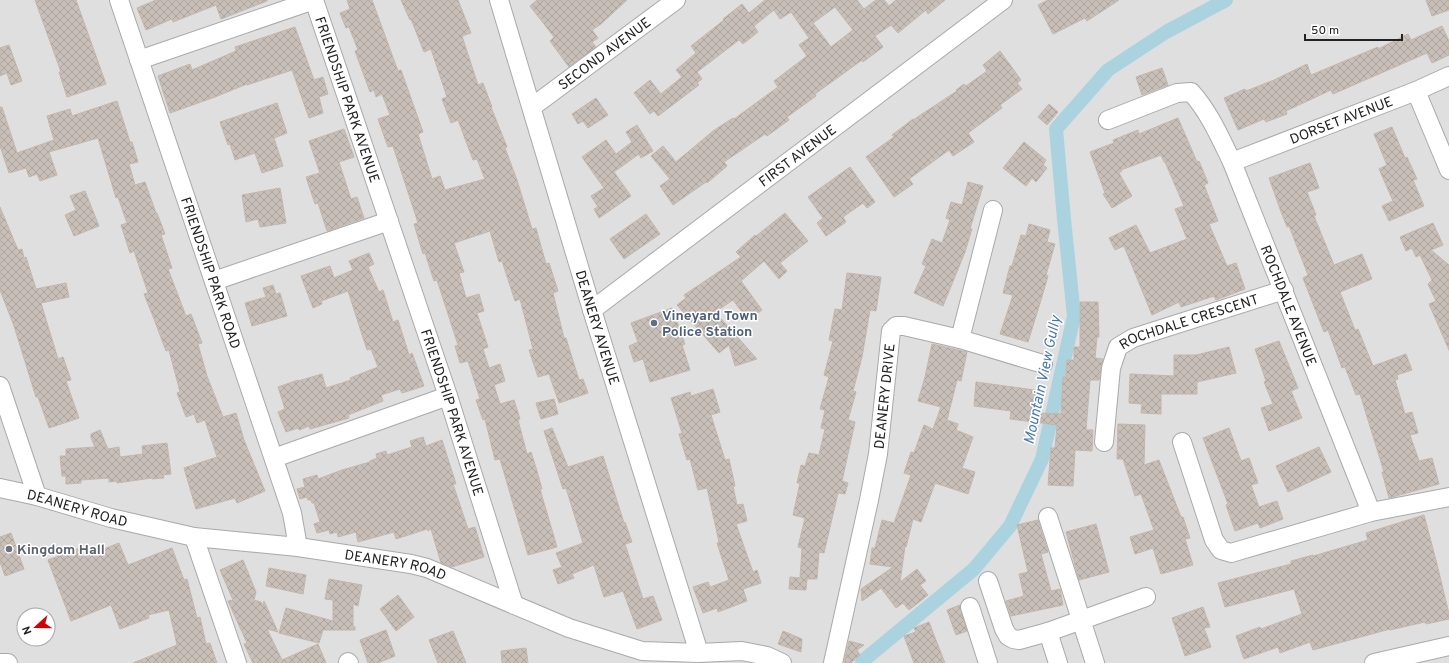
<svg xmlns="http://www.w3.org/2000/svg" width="1449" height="663" font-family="Overpass,sans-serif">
  <defs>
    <pattern id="building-cross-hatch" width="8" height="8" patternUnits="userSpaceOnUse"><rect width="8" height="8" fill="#c7bfb8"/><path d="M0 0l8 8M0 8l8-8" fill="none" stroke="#aba49e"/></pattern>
  </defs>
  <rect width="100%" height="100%" fill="#f2efe9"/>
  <path fill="#e0dfdf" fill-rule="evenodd" d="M0,0H1449V663H0ZM24,615H48V639H24Z"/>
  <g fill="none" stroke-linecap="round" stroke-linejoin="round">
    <path stroke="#aad3df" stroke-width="14" d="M862,663L864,660L974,569L1010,526L1042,459L1074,316L1064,219L1056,129L1108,70L1166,32L1226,0"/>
  </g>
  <path fill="url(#building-cross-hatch)" stroke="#c4b6ab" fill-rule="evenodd" d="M35,0H76L106,84L67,97L59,72H61Z
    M156,0H267V1L221,19L216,5L173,22L172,19L146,30L137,8Z
    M347,0H372L398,71L401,70L423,132L418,134L432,179L440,176L445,190L485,179L477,159L473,160L458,120L451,123L442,99L447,97L431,49L424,52L411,19L410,20L401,0H458L471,33L462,36L478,85L483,83L492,107H491L507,147L505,148L517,180L532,229L536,228L546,264L549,263L558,291L553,293L564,338H566L579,380L583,379L588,393L559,403L549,374L538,377L529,350L533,349L520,299L515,301L502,261L499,262L490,231L454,243L464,272L459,273L466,298L479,294L484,311L477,313L488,347L483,349L489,368L500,364L505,381L494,385L500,404L514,400L520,419L518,420L527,454L531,452L537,471L542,489H540L557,547L528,555L500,459L495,460L485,419L483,420L476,400L480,399L468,361L460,363L455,346L458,345L437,280L434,281L425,253L423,254L414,224L418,223L393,146L388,147L378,119L390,115L382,94L376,97L374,90L370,92L355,51L358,50L349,27L346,28L340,13L350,9Z
    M537,0H627L601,24L592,30L598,38L592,42L596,47L569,67L550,41L554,37L530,6Z
    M765,0H857L864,9L876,0H884L889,6L896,0H945L928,14L926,10L898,33L891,25L875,36L883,47L863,62L862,60L815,94L816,96L787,117L789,120L767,136L765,134L724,162L727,166L707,183L706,182L673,205L660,186L670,179L651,156L663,146L676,162L713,131L733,118L734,119L778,87L774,81L807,56L799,45L809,38L791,12L780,19L774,10L754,26L758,32L743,44L739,40L697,72L702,79L697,83L699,85L658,116L654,111L650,114L634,93L650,80L661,94L682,77L676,70L696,53L691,46L724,20L723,19L742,4L749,13ZM835,7L853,30L831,47L813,23Z
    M1048,0H1119L1087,21L1085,18L1053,34L1038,5Z
    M1426,0H1449V10L1432,16Z
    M1442,26L1449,41V55L1432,63L1427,53L1333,94L1331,90L1286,111L1287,114L1266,122L1264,119L1238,130L1224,98L1245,89L1246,91L1274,80L1307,64L1311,75L1378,47V49L1408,34L1411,40Z
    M295,27L314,80L323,77L328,94L319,97L323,113L309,118L292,70L247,85V84L215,97L170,113L158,76L190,64L192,70L236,51L235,47Z
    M9,45L22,81L11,85L7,73L0,76V48Z
    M1000,51L1021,80L1017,83L1022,89L1000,105L1002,108L968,133L974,142L953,156L949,150L909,179L913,184L894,197L866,157L894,137L892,135L913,119V120L957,91L956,90L964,84L966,86L987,71L983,65Z
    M1162,68L1168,85L1142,95L1136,77Z
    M596,98L608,115L588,128L583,121L578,124L572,114Z
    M117,101L130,142H132L138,162L129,164L135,185L145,182L156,213H157L165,234L161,235L172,268L168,269L186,316L191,314L202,343L198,344L207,376L223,417L236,413L244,440L265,491L237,503L235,498L196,509L184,468L217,457L205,420L197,423L194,414L186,417L177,393L180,392L169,350L166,351L154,319L144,294L148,293L134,251L130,253L121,225L127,223L118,197L116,198L98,138L49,152L57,175L40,181L37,174L29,177L26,168L9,173L0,146V107H2L17,153L54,140L47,116L70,109L72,116Z
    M277,103L287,133L274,138L283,166L262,173L255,153L235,160L230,144L228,145L220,122Z
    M1049,104L1058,112L1047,125L1038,117Z
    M1178,118L1197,162L1199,161L1208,183L1204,185L1218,221L1209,224L1227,266L1236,263L1245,289L1216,300L1214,296L1181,307L1179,302L1152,315L1124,246L1115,250L1109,238L1136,225L1150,253L1187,239L1175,209L1184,206L1165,162H1164L1161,155L1121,170L1122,171L1119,173L1132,196L1112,208L1103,194L1105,193L1090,152L1114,143L1113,140L1138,130L1139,134Z
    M637,125L653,151L641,158L639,154L614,172L631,196L599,218L594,209L598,207L591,196L604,188L582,157L606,140L616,154L632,142L626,132Z
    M1392,127L1405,158L1407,157L1417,179L1413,180L1424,206L1389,221L1382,206L1393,201L1379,169L1387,165L1374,134Z
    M344,129L354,157L339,162L351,199L357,197L364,218L327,231L318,203L315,204L306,177L320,173L309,141Z
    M1024,142L1046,160L1043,165L1047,168L1036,182L1032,178L1026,186L1003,168Z
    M1310,163L1319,188L1307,192L1316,215L1314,216L1334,265L1362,254L1372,279L1340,292L1355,330L1358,329L1373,366L1406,354L1412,370L1397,375L1398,379L1395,380L1405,414L1412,412L1418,433L1410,435L1419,461L1432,458L1439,484L1389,498L1382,472H1384L1360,394L1356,395L1345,367L1342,368L1328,330L1324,332L1303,278L1308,275L1289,226L1287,227L1280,209L1269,178Z
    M850,167L875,202L867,208L863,203L843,217L846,222L826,236L817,223L823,218L808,197Z
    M968,182L983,186L970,229H972L965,252L943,306L914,293L926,266L922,264L932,239L942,243L950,220L946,218L951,202L962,205Z
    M280,188L286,223L260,227L258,219L246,222L242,195Z
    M85,191L99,226L74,236L65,215L76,210L70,196Z
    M0,207L18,250L22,249L24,258L26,257L36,289L66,283L69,297L41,303L58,359L63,357L71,380L66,381L79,418L49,428L38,397H36L14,326L0,290Z
    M785,213L808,241L780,263L787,271L779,279L764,261L741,281L762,310L748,320L733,300L715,312L757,359L735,366L729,345L719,353L677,305L686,298L684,295L741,257L736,252L755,235L756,236Z
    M646,214L660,234L624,259L610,239Z
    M1433,223L1443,245L1431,250L1449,265V350L1429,304L1436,301L1428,284L1432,280L1420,255L1416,257L1412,248L1406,251L1400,237Z
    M1029,224L1050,230L1047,242L1055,244L1046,275L1048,276L1041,300L1028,342L1000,334L1013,295L1003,293L1010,266H1012L1021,235L1026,236Z
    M369,253L374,264L368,267L379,292L383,290L393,322L398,320L409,355L412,353L424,386L402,393L400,389L381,395L383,401L348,415L349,418L310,429L309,426L299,430L298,428L286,432L278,412L285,409L278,387L298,380V381L322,374L326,388L351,380L350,378L378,367L371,349L367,350L348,291L321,301L322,304L313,308L301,276L330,266L334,278L353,270L349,261Z
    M847,273L881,277L876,311L870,310L862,357L853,391L856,392L848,420L855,422L842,481L848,483L845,494L838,493L824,553L819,552L817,579H807L806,590L789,589L790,577L800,578L802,548L798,547L805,518L793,515L800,483H797L801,465L805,466L809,453L819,455L825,429L821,428L825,410L820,409L829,377L824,375L833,341L829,340L835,309L842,310Z
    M273,285L276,294L280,293L287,316L252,326L245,303L266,297L263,288Z
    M1080,302H1098L1099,337H1097L1095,358L1103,359L1101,367L1099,380H1090L1086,430H1093L1092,451L1075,450L1073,486L1048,485L1051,448H1055L1057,425L1010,419L1011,411L974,406L976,382L1042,391L1040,413L1061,414L1063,377H1066L1067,360H1074V347H1080Z
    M672,308L685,344L682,345L690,370L650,382L643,359L634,362L629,346L638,342L631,323Z
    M1279,341L1298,388L1291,391L1302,418L1269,431L1261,408L1273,404L1264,382L1266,381L1255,349Z
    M932,344L967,352L961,381L957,380L947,420L958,424L956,430L973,437L962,468L975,472L968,494L935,483L921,522L913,519L906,547L905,546L900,582L917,569L926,581L920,585L928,595L909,610L903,603L896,608L881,588L862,601L861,589L893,567L870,564L872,548H875L882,520L894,523L911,475L904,473L911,452L914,453L924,425L933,429L941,407L918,401L925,377Z
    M1229,347L1236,373L1197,382V394H1161V414L1141,413L1142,404L1129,403L1130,374L1174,376V355H1196Z
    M713,389L720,412L711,415L725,460L729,459L735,486H733L737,505L743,504L747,521L736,524L753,572L757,570L761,583L743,589L747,601L718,612L717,608L703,613L693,587L708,582L710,587L729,580L717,543L719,542L707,488L698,490L690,459L687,460L679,434L682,433L671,398L690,392L691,396Z
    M554,399L558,414L541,419L536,403Z
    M1118,424L1145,425L1144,465L1159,460L1181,517H1183L1190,538L1185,539L1193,565L1161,574L1153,548L1135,554L1130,537L1154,530L1141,494L1135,496L1123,459H1117Z
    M552,428L568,467L603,456L624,523L625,522L632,542L625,544L643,599L653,596L662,620L637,629L623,591L604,597L594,565L572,574L574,578L558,584L553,570L562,567L556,553L583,543L566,488L563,489L544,431Z
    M1229,428L1241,461L1249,458L1258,483L1251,485L1259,507L1277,501L1283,519L1260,528L1258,523L1235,531L1226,505L1228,504L1203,438Z
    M100,430L108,449L119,447L120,457L143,454L142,446L167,443L171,474L163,475L164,478L152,479V478L117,483V481L109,482V478L81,480V483L66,484V476H62L60,456H66V449L95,447L91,438V434Z
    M423,437L426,446L442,440L456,484H453L468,529L475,527L484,557L452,567L441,563L431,529L428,531L427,529L396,539L394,532L358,542L356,532L338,537L337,532L330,534L329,530L317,533L314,524L320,522L314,503H312L311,500H308L307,497L300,499L297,489L305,487L303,479L317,475L318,479L342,470L370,462V461L377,458L376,454L386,451L387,455L412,447L410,441Z
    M1319,447L1331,472L1288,492L1276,466Z
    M1424,515L1437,564L1449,614V619L1426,624L1425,622L1390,630V629L1313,650L1310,642L1280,653L1278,647L1244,659L1236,636L1260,627L1261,629L1302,614L1294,589L1225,607L1218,583L1291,564V561L1313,555V556L1368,540L1366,533Z
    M1038,520L1048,552L1041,554L1051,591L1060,589L1063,605L1011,616L1006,601L1024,596L1019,574L1028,572L1017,525Z
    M1096,524L1109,572L1079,580L1066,532Z
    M11,533L24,569L5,576L0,562V537Z
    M119,543L128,565L172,548L184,580L187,579L197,618L200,617L206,644L210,643L217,663H133L177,645L169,610L148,615L149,618L120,629L111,605L71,621L48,560L80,548L83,557Z
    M243,560L256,592L254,600L261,602L263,606L264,601L278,632L267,629L282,660L318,644L326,663H253L244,644L247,643L228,601L233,600L220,570Z
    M269,568L306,575L303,594L266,586Z
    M329,579L362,585L358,606L353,604V626L355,627V630H323L319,643L279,633L286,608L333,621V600L325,599Z
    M398,595L414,617L396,631L380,609Z
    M960,605L967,631L956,635L947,610Z
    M1203,607L1210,627L1204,628L1211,647L1185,656L1172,618Z
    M929,622L934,635L945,663H914L904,636L916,632L914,628Z
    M386,630L395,656L378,663H368L360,640Z
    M453,631L466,663H438L429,640Z
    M783,631L802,639L801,652L778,644Z
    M849,641L864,645L857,650L860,655L851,663H844Z
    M526,648L528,663H502L501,651Z"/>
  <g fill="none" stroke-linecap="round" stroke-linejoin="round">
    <defs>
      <g id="minor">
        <path id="s1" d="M119,0L292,513L298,547"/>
        <path id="s2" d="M314,0L448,396L514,605"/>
        <path id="s3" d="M499,0L592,310L699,653"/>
        <path d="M139,60L314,0"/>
        <path d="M1416,91L1449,170"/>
        <path id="s4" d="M532,107L676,0"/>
        <path id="s5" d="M1108,120L1177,93L1191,92C1209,112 1220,137 1232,162L1371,512"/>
        <path id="s6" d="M1232,162L1416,91L1449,76"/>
        <path d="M214,281L389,221"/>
        <path id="s7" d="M592,310L1003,0"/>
        <path d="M960,339L993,210"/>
        <path d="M0,386L37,496"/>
        <path id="s8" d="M1104,442L1111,368L1118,347L1133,338L1284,290"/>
        <path d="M1182,442L1214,540L1221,550L1231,553L1371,512L1449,497"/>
        <path d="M274,458L448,396"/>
        <path id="s9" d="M0,488L37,496L111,518L194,537L298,547L411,564L427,568L569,628L642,651L699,653L742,651L767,656L782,663"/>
        <path d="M1048,517L1095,663"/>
        <path d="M194,537L237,663"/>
        <path d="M988,581L1004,629L1008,636L1013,639L1019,640L1048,632L1146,597"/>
        <path d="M970,607L988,663"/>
        <path d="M1048,632L1058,663"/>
        <path d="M348,662L349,663"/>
        <path d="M0,663H8"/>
        <path id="s10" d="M833,663L869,500L878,454L891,331L896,326H904L960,339L1043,364"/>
        <path d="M1374,663L1449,646"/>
      </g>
    </defs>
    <use href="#minor" stroke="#a9a9a9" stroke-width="20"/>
    <use href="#minor" stroke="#fff" stroke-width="18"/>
  </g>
  <circle fill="#5c6f8a" stroke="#fff" stroke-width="1.5" cx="654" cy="323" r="4"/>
  <circle fill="#6b7280" stroke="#fff" stroke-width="1.5" cx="9" cy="549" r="4"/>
  <g text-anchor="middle" stroke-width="3" stroke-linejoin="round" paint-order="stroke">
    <g font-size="14" fill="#222" stroke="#fff">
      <text dy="5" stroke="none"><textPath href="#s4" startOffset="90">SECOND AVENUE</textPath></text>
      <text dy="5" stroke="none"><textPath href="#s2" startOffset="105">FRIENDSHIP PARK AVENUE</textPath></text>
      <text dy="5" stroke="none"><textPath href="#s6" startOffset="117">DORSET AVENUE</textPath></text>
      <text dy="5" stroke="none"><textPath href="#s7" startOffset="257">FIRST AVENUE</textPath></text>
      <text dy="5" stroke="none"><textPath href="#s1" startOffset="288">FRIENDSHIP PARK ROAD</textPath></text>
      <text dy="5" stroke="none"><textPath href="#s5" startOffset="324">ROCHDALE AVENUE</textPath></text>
      <text dy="5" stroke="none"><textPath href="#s8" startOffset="172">ROCHDALE CRESCENT</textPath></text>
      <text dy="5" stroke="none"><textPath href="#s3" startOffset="342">DEANERY AVENUE</textPath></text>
      <text dy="5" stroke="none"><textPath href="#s10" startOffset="272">DEANERY DRIVE</textPath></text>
      <text dy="5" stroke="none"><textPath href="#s2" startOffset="435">FRIENDSHIP PARK AVENUE</textPath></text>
      <text dy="5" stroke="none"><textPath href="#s9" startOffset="80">DEANERY ROAD</textPath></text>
      <text dy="5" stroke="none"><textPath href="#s9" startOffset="404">DEANERY ROAD</textPath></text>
    </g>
    <g font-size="14" font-weight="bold" fill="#4e5e75" stroke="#fff" text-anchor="start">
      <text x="662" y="320">Vineyard Town<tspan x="662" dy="16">Police Station</tspan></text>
    </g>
    <g font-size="14" font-weight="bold" fill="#5b616d" stroke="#fff" text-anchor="start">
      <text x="17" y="554">Kingdom Hall</text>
    </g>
    <g font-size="15" font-style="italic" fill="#4a7aab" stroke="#fff">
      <text transform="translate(1042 380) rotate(-78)" y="5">Mountain View Gully</text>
    </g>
  </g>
  <g transform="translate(36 627) rotate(249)"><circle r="19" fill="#ffffff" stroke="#a7a7a7"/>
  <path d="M0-3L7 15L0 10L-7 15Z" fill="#d40000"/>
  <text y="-6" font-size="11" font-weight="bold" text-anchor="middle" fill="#222222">N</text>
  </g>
  <path d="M1305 34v6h97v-6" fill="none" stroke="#222222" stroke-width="2"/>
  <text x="1311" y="34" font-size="12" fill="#222222" stroke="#ffffff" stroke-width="3" paint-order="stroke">50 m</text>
</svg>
